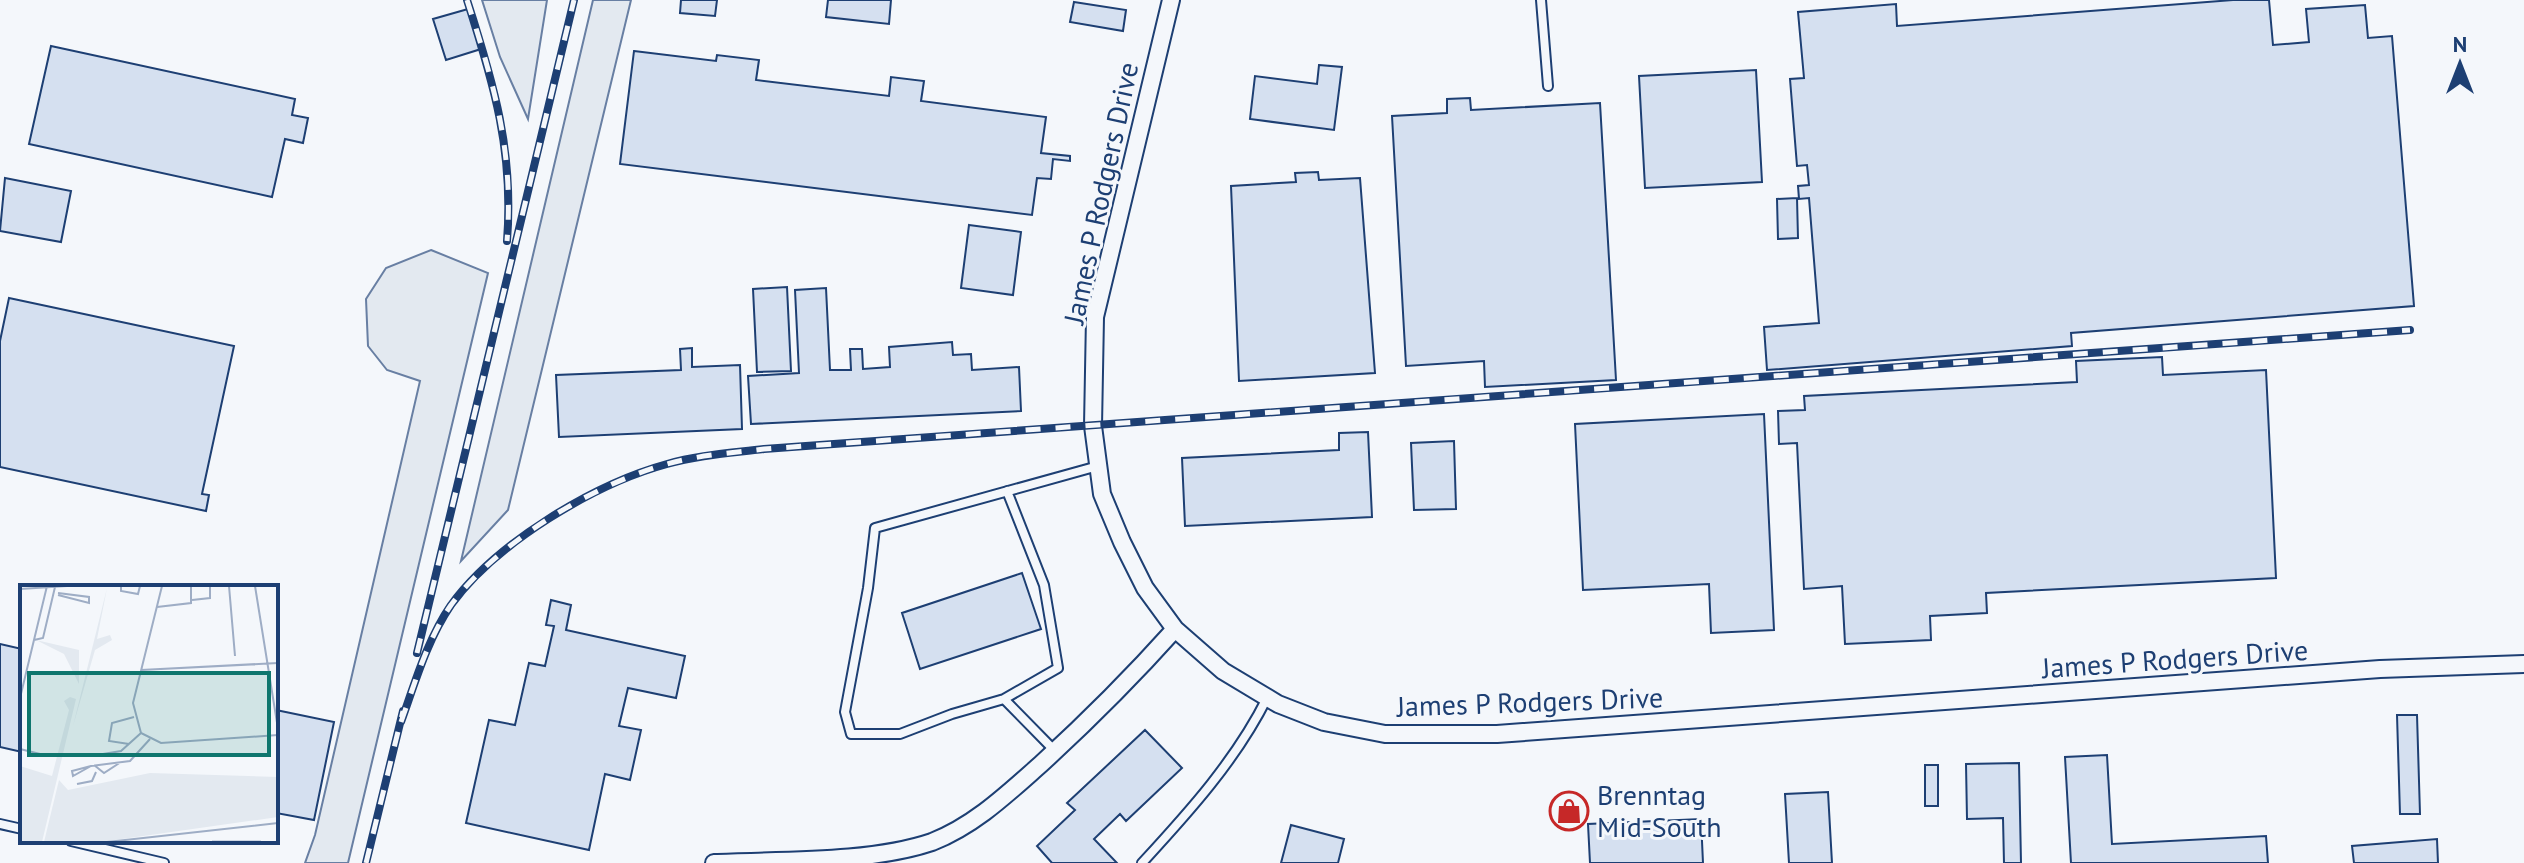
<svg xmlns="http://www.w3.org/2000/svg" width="2524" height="863" font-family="'PT Sans',sans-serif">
  <rect width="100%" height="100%" fill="#f4f7fb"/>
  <path fill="#e3e9f0" stroke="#687fa3" stroke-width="2" d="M482,0H547L528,119L500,57Z
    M593,0H631L508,510L461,561Z
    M431,250L488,273L348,863H305L315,835L420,381L387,370L368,346L366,299L386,268Z"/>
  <path fill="#d5e0f0" stroke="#1d3f73" stroke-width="2" d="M681,0H717L715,16L680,13Z
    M828,0H891L889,24L826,17Z
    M2233,0H2269L2273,45L2309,42L2306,9L2365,5L2368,38L2392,36L2414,306L2071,333L2072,346L1767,370L1764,327L1819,323L1809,198L1799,199L1798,186L1809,185L1807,165L1797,166L1790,79L1804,78L1798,12L1896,4L1897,26Z
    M1074,2L1126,10L1123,31L1070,22Z
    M468,9L481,49L446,60L433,19Z
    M51,46L295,99L292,115L308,118L303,143L285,139L272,197L29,144Z
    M634,51L716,61L717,55L759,60L756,80L889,96L891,77L924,81L921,101L1046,117L1041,153L1070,156V161L1053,159L1051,179L1037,178L1032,215L620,164Z
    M1319,65L1342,67L1334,130L1250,119L1255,76L1317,84Z
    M1756,70L1762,182L1645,188L1639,76Z
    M1470,98L1471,110L1600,103L1616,380L1485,387L1484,361L1406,366L1392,116L1447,113V99Z
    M1318,172L1319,180L1360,178L1375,373L1239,381L1231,186L1296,182L1295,173Z
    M5,178L71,191L61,242L0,231Z
    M1797,198L1798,238L1778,239L1777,199Z
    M969,225L1021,232L1013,295L961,288Z
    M787,287L791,371L757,372L753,289Z
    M826,288L830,370H851L850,349H862L863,369L890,367L889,347L952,342L953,355L971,354L972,370L1019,367L1021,411L751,424L748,376L799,373L795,290Z
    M9,298L234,346L202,494L209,495L206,511L0,467V341Z
    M692,348V367L740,365L742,429L559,437L556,375L681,370L680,349Z
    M2162,357L2163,375L2266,370L2276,578L1986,593L1987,613L1930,616L1931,640L1845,644L1842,586L1804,589L1797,443L1779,444L1778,411L1805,410L1804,396L2077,382L2076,361Z
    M1764,414L1774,630L1711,633L1709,584L1583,590L1575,424Z
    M1368,432L1372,517L1185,526L1182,458L1339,450V433Z
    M1454,441L1456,509L1414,510L1411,443Z
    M1022,573L1041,629L920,669L902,613Z
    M551,600L571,605L566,630L685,656L676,698L628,688L619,726L641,730L630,780L605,774L589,850L466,823L489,720L515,725L529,663L545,666L554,626L546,625Z
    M0,644L22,649V752L0,747Z
    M276,710L334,722L314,820L276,813Z
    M2397,715H2417L2420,814H2400Z
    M1145,730L1182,768L1126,821L1120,814L1094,839L1117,863H1052L1037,846L1075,810L1067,803Z
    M2107,755L2112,844L2266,836L2268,863H2071L2065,757Z
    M2019,763L2021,863H2004L2003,818L1967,819L1966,764Z
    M1925,765H1938V806H1925Z
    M1828,792L1832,863H1789L1785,794Z
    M1701,819L1703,863H1590L1588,824Z
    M1291,825L1344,839L1338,863H1281Z
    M2437,839L2438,863H2354L2352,846Z"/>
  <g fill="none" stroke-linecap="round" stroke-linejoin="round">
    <defs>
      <path id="lane" d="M1541,0L1548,86
        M1004,699L1058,668L1044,585L1007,491
        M1055,751L1004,699L952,714L900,734H851L845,712L868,588L875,528L1098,466
        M0,824L22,829
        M71,841L164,863
        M1142,863C1189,812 1236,760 1267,698"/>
      <path id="street" d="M1171,0L1095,317L1093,426L1102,494L1122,542L1145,588L1175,629L1223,671L1278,704L1324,722L1385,734H1497L2380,669L2524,664
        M714,863C781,860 870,863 932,842C975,825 1007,794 1041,764C1088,721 1132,677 1175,629"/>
    </defs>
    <use href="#lane" stroke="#1d3f73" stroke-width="12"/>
    <use href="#street" stroke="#1d3f73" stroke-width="20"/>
    <use href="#lane" stroke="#f4f7fb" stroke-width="8"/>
    <use href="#street" stroke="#f4f7fb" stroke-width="16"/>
    <defs>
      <path id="rail" d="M467,0C494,84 514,152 507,241
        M417,653L574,0
        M401,722C415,683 427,640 451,605C496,543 594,484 667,464C698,455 732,453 764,449L2410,330
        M366,863L403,711"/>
    </defs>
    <use href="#rail" stroke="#1d3f73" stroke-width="8"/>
    <use href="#rail" stroke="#f4f7fb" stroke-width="5" stroke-dasharray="15" stroke-linecap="butt"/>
  </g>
  <defs>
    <symbol id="shop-ring" viewBox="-11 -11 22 22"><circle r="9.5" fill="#f4f7fb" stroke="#c62828" stroke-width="1.5"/><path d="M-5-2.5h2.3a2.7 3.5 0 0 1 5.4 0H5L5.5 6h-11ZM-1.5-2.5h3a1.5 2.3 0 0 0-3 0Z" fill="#c62828"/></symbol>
  </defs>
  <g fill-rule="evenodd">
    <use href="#shop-ring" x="1547" y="789" width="44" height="44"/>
  </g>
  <g text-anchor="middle" stroke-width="6" stroke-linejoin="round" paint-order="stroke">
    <g font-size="28" fill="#1d3f73" stroke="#f4f7fb">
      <text transform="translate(1101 193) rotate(-78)" y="10">James P Rodgers Drive</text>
      <text transform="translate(2175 659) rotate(-4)" y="10">James P Rodgers Drive</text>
      <text transform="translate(1530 702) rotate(-2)" y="10">James P Rodgers Drive</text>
    </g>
    <g font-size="28" fill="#1d3f73" stroke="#f4f7fb" text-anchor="start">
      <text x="1597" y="805">Brenntag<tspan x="1597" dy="32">Mid-South</tspan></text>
    </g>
  </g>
  <g transform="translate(20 585)">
    <rect width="258" height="258" fill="#f4f7fb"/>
    <path d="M87,3L77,54L90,50L92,55L75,65L53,141ZM16,55L59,65V99L44,69ZM50,112L56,114L22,257H0V181L32,191L49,125L44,116ZM130,188L258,192V232L81,257H24L39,195L48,205Z" fill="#e3e9f0"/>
    <path fill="none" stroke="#cfd7e4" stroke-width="4" d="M192,257H241"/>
    <path fill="none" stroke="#9eadc5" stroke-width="2" d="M101,1V6L118,9L120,1H101M142,1L113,118L121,148L141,158L258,150M209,1L215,71M235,1L258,144M0,4L47,1M38,10L69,18V12L38,8M172,15L190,13V1M137,22L171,18V1M14,55L23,53L35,2M121,85L258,78M0,113L27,1M109,159L89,156L92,138L114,132M0,164L28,171M77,170L101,166L121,148M74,180L84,188L101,177M71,181L53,191L52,186L71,181L110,176L130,154M57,199L72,196L76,187M87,257L258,238"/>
    <path fill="#0f766e" fill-opacity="0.15" stroke="#0f766e" stroke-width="4" d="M9,88H249V170H9Z"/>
    <rect width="258" height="258" fill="none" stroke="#1d3f73" stroke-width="4"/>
  </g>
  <g transform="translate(2460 64)" stroke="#f4f7fb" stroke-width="6" paint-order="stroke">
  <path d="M0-6L14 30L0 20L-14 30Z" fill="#1d3f73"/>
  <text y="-12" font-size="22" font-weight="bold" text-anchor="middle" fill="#1d3f73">N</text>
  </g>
</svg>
